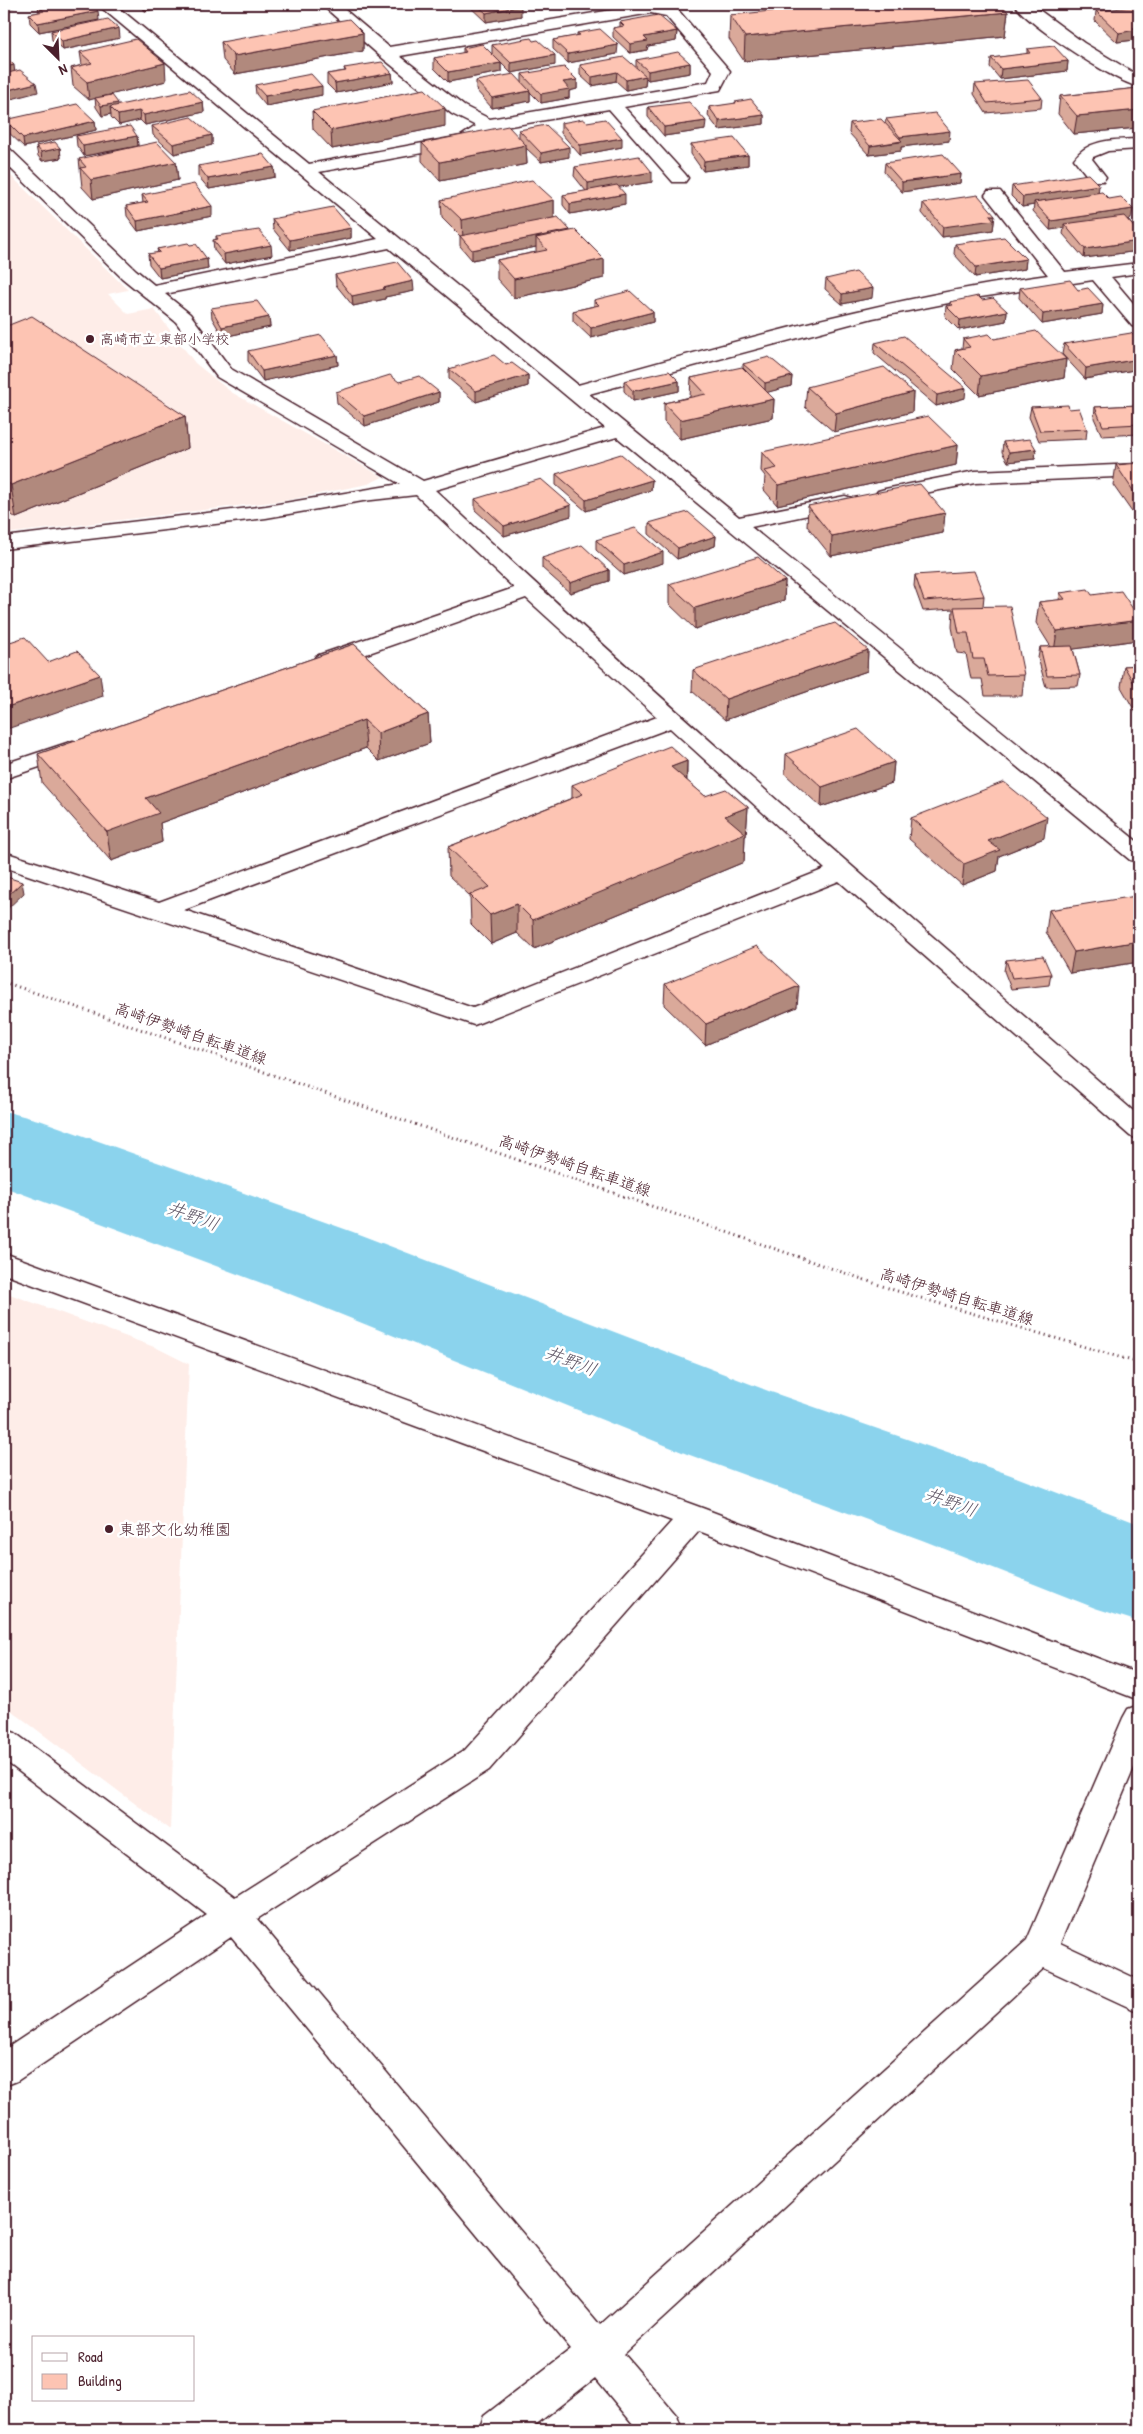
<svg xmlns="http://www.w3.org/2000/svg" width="1143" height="2434" font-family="'Patrick Hand','Klee One',sans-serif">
  <rect width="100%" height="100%" fill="#fff"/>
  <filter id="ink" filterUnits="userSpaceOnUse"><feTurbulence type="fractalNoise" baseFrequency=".02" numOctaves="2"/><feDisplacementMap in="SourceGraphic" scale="10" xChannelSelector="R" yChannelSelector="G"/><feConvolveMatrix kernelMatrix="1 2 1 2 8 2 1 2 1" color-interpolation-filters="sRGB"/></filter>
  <g filter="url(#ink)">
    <path fill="#feede8" d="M4,169L128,290L108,294L128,314L154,309L195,363L231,392L383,477L368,484L288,500L4,534Z
      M4,1292L157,1348L189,1364L170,1830L4,1705Z"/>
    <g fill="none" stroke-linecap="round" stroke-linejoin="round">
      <path fill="#8bd3ed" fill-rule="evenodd" d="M4,1111L42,1121L353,1232L771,1392L1008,1474L1139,1524V1622L1095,1608L922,1540L687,1454L275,1288L4,1187Z"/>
      <defs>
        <path id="minor" d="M97,4H114L309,164L461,136L476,126L452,114L380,56L321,4H338L389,47L648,4L678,10L730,71L720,90L714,91L624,107L685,174L688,178L685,182H673L609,109L493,129L472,144L466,145L319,172L578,385C733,342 888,297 1048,275L985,195L988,191H1000L1065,272L1139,263V273L1111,277L1139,310V328L1132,326L1093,280L974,298L873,318L589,394L739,517L845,496L852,498L855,502L852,506L751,527L1139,843V862L1130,860L617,437L435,490C664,705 902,910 1139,1116V1139L1130,1136L839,881L474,1025L4,867V852L159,902L657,717L526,598L332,666L324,668L316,666L313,661L316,656L514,588L416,495L363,501L266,518L4,549V537L266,506L400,484L217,377L176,322L122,278L4,162V148L10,149L136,270L154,285L378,239ZM651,13L666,16L713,71L708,82L490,119L464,106L400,56ZM389,248L605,428L423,481L231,369L190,314L165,294ZM670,728L825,869L473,1008L184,910Z
          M1139,139V149L1108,151L1093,157L1092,159L1106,177L1103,181H1091L1074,159C1089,138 1116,140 1139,139Z
          M1139,464V476L975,483L885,501L878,499L875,495L878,491L885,489L975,471Z
          M73,741L81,743L85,748L81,753L4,779V764Z
          M4,1253L705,1509L1139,1674V1700L699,1531L489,1770L257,1919L600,2325L1027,1940L1123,1718L1128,1709L1139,1705V1756L1060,1943L1139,1980V2012L1044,1968L624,2354L677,2416L682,2430H638L595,2378L529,2430H479L484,2416L571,2349L231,1937L17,2081L4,2086V2050L207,1915L4,1760V1729L15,1733L235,1897L465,1750L672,1521L4,1274Z"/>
        <path id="tertiary" d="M1014,4H1031L1084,43L1139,76V87C1114,81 1029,26 1014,4Z"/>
      </defs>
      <use href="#minor" stroke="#4a1f2b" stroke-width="3"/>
      <use href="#tertiary" stroke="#4a1f2b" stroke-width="3"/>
      <path stroke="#4a1f2b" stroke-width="3" stroke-dasharray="1 4" stroke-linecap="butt" d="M4,982L894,1290L1139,1363"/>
      <use href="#minor" fill="#fff" fill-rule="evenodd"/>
      <use href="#tertiary" fill="#fff" fill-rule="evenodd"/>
    </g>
    <path fill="#daa99a" stroke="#4a1f2b" d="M137,4H179L145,11Z
      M467,4H518L521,16L486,22Z
      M38,6L99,20L39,32L30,23L29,14L39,12Z
      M1096,11L1135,37V40L1117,42L1095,21Z
      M1008,12L1005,36L744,61L729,39L730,15Z
      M620,22L677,31L676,41L648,46L647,50L630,53L613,37V28L620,27Z
      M51,31L120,38L63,50L52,40Z
      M363,33V51L235,74L223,60L221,42Z
      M577,33L617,54L568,63L553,49V40L577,36Z
      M533,41L555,65L511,73L492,54V45Z
      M463,48L501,63V72L448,82L434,68V58L463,53Z
      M1027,49L1068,61L1067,71L1000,79L990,67L991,58L1027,54Z
      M80,52L166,81L100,97L118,106L203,102L204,112L145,125L140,120L119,125L111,117V114L102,116L96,107L95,98L89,100L73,86L71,68L82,65Z
      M636,60L690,63V73L648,80L646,78L645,86L626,90L616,81L592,86L580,75V65L636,68Z
      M344,68L392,73L393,82L336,93L327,84V74L345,71Z
      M522,74L577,80V89L569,91V98L541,103L530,92V101L492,108L476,90V81L522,83Z
      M975,84L1042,98L1041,108L986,113L974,94Z
      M255,85L322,95L266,106L256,94Z
      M1139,88V130L1137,128L1074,134L1058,114L1060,96Z
      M735,102L764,115V124L719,130L708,116L709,107L735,104Z
      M648,107L705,130L664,136L648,117Z
      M312,111L445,126L332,149L313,129Z
      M886,119L949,141L901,147V151L869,155L849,133L850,123H885Z
      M5,120L95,121L96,130L24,147L6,130Z
      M587,122L622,147L580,155L561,133V123Z
      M152,126L212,135V145L174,154L153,135Z
      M519,130L569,157L541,162L526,148L527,164L440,181L422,161V143L519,138Z
      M76,136H137L138,146L84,156L77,146Z
      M691,144L748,155V165L703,171L691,154Z
      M36,146L60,148L61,158L42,161L38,156Z
      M79,159L176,162L178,180L93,199L82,187Z
      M885,163L961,174L960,183L902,192L884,172Z
      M198,166L274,167L275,177L209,189L198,176Z
      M575,167L652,182L619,187L625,204L570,214L563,205V195L586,191L574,176Z
      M1012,186L1098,193L1109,199L1131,219L1128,220L1139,233V251L1084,258L1063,234L1064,228L1050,230L1033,211L1034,205L1022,207L1011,196Z
      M142,195L212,216L138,231L127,216L126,206L143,203Z
      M441,200H554V218L604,259V278L514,298L497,279V260L536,252V247L472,260L460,246V236L442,218Z
      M923,203L995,215L993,230L942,237L922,213Z
      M272,219L351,228V238L290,250L273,229Z
      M216,236L272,255L225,264L214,250L213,240H216Z
      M955,244L1026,259L1025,269L975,277L954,254Z
      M190,245L207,259L208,269L160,278L149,264L148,254L158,253L157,249Z
      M335,275L414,291L385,297V299L353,306L336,285Z
      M826,279L872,298L842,304L825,289Z
      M1020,288L1078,290L1103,304L1102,314L1042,324L1019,298Z
      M594,300L653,312V322L591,338L573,321V311L594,306Z
      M982,300L1007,311L1006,321L959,330L945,316L946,306H950V302Z
      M211,308L269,317L270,327L223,337L212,318Z
      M4,327L185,416L188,448L16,518L4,509Z
      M963,339H994L1066,359L1064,378L979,395L953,369L955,350L962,348Z
      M1139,341V369L1085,379L1062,354L1064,344Z
      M875,343L965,398L936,406L874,353Z
      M248,351L337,355L338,365L263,381L248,361Z
      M743,364L792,376L791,386L767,392L774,399L773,418L680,439L664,422V403L690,397L691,378L743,368Z
      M506,365L528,375V386L476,402L449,379V369Z
      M624,381H679V391L633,401L624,391Z
      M399,382L439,392V402L365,426L337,403L336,392Z
      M807,387L913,392L912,412L834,432L805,407Z
      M1139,405V434L1102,436L1094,418L1095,407Z
      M1031,407L1069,409L1087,429L1086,439L1039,441L1029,417Z
      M1003,442L1036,449L1035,459L1008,462L1002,452Z
      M958,445L956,465L777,505L764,490L765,476L761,471L762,452Z
      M1139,463V515H1134L1113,485L1116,465Z
      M556,474L652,480L651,490L586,511L556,485Z
      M475,499L571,516L504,536L475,510Z
      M808,506L945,513L943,533L831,556L807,526Z
      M649,523L716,536L715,546L677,559L649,534Z
      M596,540L663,563L624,575L596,550Z
      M542,558L609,570V581L570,593L542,568Z
      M915,575L984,596L983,606L1024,675L1022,696H985L982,679H971L966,654L957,653L952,627L953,609L923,611L914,586Z
      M785,581L784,601L695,629L669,604V584Z
      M1060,593L1092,595L1137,640L1073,649L1080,675L1078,686L1046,687L1038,658L1040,647H1051L1036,623L1039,602L1059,600Z
      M354,644L428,714L430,743L379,761L366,748L160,823L162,842L111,861L42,783L38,754Z
      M868,650L867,671L725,720L692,691L693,670Z
      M1139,665V718L1121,687L1124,666Z
      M786,754L894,762L892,783L821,807L785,774Z
      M687,761V781L705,796L748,807L746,836H745L744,862L534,949L517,933L491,944L471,924L470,896L449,876L448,847L572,798V785Z
      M911,818L1044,838L999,856L997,871L962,885L909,839Z
      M1139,901V962L1070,973L1046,932L1049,910Z
      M1006,960L1051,974L1049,985L1011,989L1004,971Z
      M665,984L797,1007L705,1045L664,1005Z"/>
    <path fill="#b1897d" stroke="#4a1f2b" d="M4,4H28L4,9Z
      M144,4H179L145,11Z
      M201,4H218V5L201,8Z
      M521,6V16L486,22V13Z
      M98,11L99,20L39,32L38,23Z
      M1008,12L1005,36L744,61L745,37Z
      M1139,27V36L1135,37V40L1117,42L1119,33L1133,28Z
      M119,28L120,38L63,50L62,41Z
      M677,31L676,41L648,46L647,50L630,53V44L644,37Z
      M363,33V51L235,74L234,56Z
      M618,45L617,54L568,63V54Z
      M555,55V65L511,73V63Z
      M1068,61L1067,71L1000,79L1001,69Z
      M165,63L166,81L89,100L87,82Z
      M501,63V72L448,82V72Z
      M690,63V73L648,80V71Z
      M14,65L15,74L4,77V67Z
      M617,72L616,81L592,86V77Z
      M392,73L393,82L336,93L335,83Z
      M646,76L645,86L626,90V80Z
      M577,80V89L569,91V98L541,103V94L563,82Z
      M36,83L38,92L4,101V91Z
      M322,86V95L266,106L265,96Z
      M530,91V101L492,108V98Z
      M203,102L204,112L145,125L144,115Z
      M118,103L119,113L110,107L111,114L102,116L101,106Z
      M445,108V126L332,149L331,130Z
      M1139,110L1137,128L1074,134L1077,116Z
      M139,111L140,120L119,125L118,115Z
      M764,115V124L719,130V121Z
      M95,121L96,130L24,147L23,138Z
      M706,121L705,130L664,136V127Z
      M950,131L949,141L901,147V151L869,155L870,146L900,142V137Z
      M212,135V145L174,154L173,144Z
      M137,136L138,146L84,156L83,146Z
      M622,138V147L580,155V145Z
      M526,145L527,164L440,181V162Z
      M569,147V157L541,162V153Z
      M60,148L61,158L42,161L41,152Z
      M748,155V165L703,171L704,161Z
      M176,162L178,180L93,199L91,180Z
      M274,167L275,177L209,189L208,179Z
      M652,172V182L588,192V183Z
      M961,174L960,183L902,192V182Z
      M1099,185L1098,195L1034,202V205L1022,207L1023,197Z
      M625,194V204L570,214V204Z
      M554,200V218L463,239L462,220Z
      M212,206V216L138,231L137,221Z
      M1133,209L1131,219L1068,228L1064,224V228L1050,230L1051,221Z
      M990,215H995L993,230L942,237L943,227Z
      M351,228V238L290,250V240Z
      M570,230V240L536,238V247L472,260V250Z
      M1139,241V251L1084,258L1085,249Z
      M271,245L272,255L225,264L224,254Z
      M207,259L208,269L160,278L159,268Z
      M604,259V278L514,298V279Z
      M1026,259L1025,269L975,277L976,267Z
      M413,281L414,291L385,297V299L353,306L352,296L383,288Z
      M873,288L872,298L842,304V294Z
      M1103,304L1102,314L1042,324L1043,314Z
      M1007,311L1006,321L959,330L960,320Z
      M653,312V322L591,338V328Z
      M269,317L270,327L223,337L222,327Z
      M337,355L338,365L263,381L262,371Z
      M1066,359L1064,378L979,395L981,376Z
      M1139,359V369L1085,379L1086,368Z
      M528,375V386L476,402V391Z
      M792,376L791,386L765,393V383Z
      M679,381V391L633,401V391Z
      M966,388L965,398L936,406L937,395Z
      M439,392V402L365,426L364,416Z
      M913,392L912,412L834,432L836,413Z
      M774,399L773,418L680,439V420Z
      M185,416L188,448L16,518L11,485Z
      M958,445L956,465L777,505L778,485Z
      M1036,449L1035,459L1008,462L1009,452Z
      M652,480L651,490L586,511V500Z
      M1136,495H1139V515H1134Z
      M571,505V516L504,536V526Z
      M945,513L943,533L831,556L832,536Z
      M716,536L715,546L677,559L678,548Z
      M663,552V563L624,575V565Z
      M609,570V581L570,593V583Z
      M785,581L784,601L695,629V608Z
      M1139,620V627L1137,640L1054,652L1057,631Z
      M868,650L867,671L725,720L726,699Z
      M100,675L103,696L4,730V708Z
      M428,714L430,743L379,761L378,733Z
      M364,720L366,748L160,823L162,842L111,861L107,832L146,798Z
      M687,761L686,789L671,767Z
      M894,762L892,783L821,807L822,787Z
      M748,807L746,836H745L744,862L534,949L533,920L725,816Z
      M1047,817L1044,838L999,856L997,871L962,885L964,864L988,841Z
      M22,882L24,893L4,912V899Z
      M517,904V933L491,944L490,915Z
      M1139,941V962L1070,973L1074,952Z
      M799,986L797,1007L705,1045L706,1024Z"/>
    <path fill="#fdc4b3" stroke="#4a1f2b" d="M48,4H90L98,11L38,23L29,14L44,11L38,6Z
      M476,4H518L521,6L486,13Z
      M844,4H1001L1008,12L745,37L730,15Z
      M1139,6V27L1133,28L1136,30L1119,33L1096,11Z
      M658,15L677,31L644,37L648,41L630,44L613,28L624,26L620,22Z
      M108,19L119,28L62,41L51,31Z
      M349,19L363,33L234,56L221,42Z
      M600,29L618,45L568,54L553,40L580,35L577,33Z
      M531,38L533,41L538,40L555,55L511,63L492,45Z
      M136,39L165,63L87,82L71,68L92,63L80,52Z
      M482,44L501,63L448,72L434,58L466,52L463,48Z
      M1054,46L1068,61L1001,69L991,58L1030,53L1027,49Z
      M678,52L690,63L648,71L636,60Z
      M4,56L14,65L4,67Z
      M624,57L646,76L626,80L617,72L592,77L580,65Z
      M382,62L392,73L335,83L327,74L346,71L344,68Z
      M564,67L577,80L563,82L569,89L541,94L522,74Z
      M20,70L36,83L4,91V74Z
      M311,74L322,86L265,96L255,85Z
      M514,74L530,91L492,98L476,81Z
      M1028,80L1042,98L987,103L975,84Z
      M1139,88V110L1077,116L1060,96Z
      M425,89L445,108L331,130L312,111Z
      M190,90L203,102L144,115L139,111L118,115L110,107Z
      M112,95L118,103L101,106L95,98Z
      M751,99L764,115L719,121L709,107L736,103L735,102Z
      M689,102L706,121L664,127L648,107Z
      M77,104L95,121L23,138L5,120Z
      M935,113L950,131L900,137L886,119Z
      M191,117L212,135L173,144L152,126Z
      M583,119L587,122L605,119L622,138L580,145L561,123Z
      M881,119L902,141L870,146L850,123Z
      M546,125L569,147L541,153L519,130Z
      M130,126L137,136L83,146L76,136Z
      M508,126L526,145L440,162L422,143Z
      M734,138L748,155L704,161L691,144Z
      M55,142L60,148L41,152L36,146Z
      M157,142L176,162L91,180L80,168L86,167L79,159Z
      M263,154L274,167L208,179L198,166Z
      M943,154L961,174L902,182L885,163Z
      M639,156L652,172L588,183L575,167Z
      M1088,174L1099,185L1023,197L1012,186Z
      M532,180L554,200L462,220L441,200Z
      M194,184L212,206L137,221L126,206L148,202L142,195Z
      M617,185L625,194L570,204L563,195Z
      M1102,192L1109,199L1121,197L1133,209L1051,221L1034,202Z
      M978,195L995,215H990L994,220L943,227L923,203Z
      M333,207L351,228L290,240L272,219Z
      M1124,216L1139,233V241L1085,249L1064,224Z
      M558,217L570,230L472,250L460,236Z
      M259,230L271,245L224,254L213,240L218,239L216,236Z
      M575,230L604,259L514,279L497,260L547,250L536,238Z
      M1004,237L1026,259L976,267L955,244Z
      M188,243L190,245L196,244L207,259L159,268L148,254L160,252L157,249Z
      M397,262L413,281L383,288L385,289L352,296L335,275Z
      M856,272L873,288L842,294L826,279Z
      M1070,280L1078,290L1088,288L1103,304L1043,314L1020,288Z
      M630,291L653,312L591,328L573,311L599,305L594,300Z
      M978,296L982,300L993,298L1007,311L960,320L946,306L953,305L950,302Z
      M257,301L269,317L222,327L211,308Z
      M32,316L185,416L11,485L4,480V327Z
      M1036,331L1066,359L981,376L955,350L970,347L963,339L989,334L994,339Z
      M1131,333L1139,341V359L1086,368L1064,344Z
      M321,335L337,355L262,371L248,351Z
      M904,336L966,388L937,395L875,343Z
      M494,355L506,365L512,363L528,375L476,391L449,369Z
      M769,357L792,376L765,383L743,364Z
      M742,367L774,399L680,420L664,403L706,394L691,378Z
      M884,367L913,392L836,413L807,387Z
      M669,371L679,381L633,391L624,381Z
      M390,375L399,382L419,376L439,392L364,416L336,392Z
      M1068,405L1069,409L1079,408L1087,429L1040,431L1031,407Z
      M1139,405V424L1103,426L1095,407Z
      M928,416L958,445L778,485L765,471L777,468L762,452Z
      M1030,439L1036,449L1009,452L1003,442Z
      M621,454L652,480L586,500L556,474Z
      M1139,463V495H1136L1116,465Z
      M541,479L571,505L504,526L475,499Z
      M920,484L945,513L832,536L808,506Z
      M688,512L716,536L678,548L649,523Z
      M635,528L663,552L624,565L596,540Z
      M582,545L609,570L570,583L542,558Z
      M758,557L785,581L695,608L669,584Z
      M974,571L984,596L924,601L915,575Z
      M1088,589L1092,595L1121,591L1139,618V620L1057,631L1039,602L1065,599L1060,593Z
      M1010,606L1024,675L988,676L984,659H973L968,633H959L954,607Z
      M835,623L868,650L726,699L693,670Z
      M25,637L48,662L77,651L100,675L4,708V644Z
      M354,644L428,714L378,733L364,720L146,798L159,813L107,832L38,754Z
      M1072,646L1080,675L1047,676L1040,647Z
      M1139,665V692L1124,666Z
      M858,729L894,762L822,787L786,754Z
      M670,746L687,761L671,767L705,796L726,789L748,807L725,816L745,833L533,920L517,904L490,915L470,895L490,887L448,847L583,794L572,785Z
      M1004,782L1047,817L988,841L1000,850L964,864L911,818Z
      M4,876L22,882L4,899Z
      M1136,896L1139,901V941L1074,952L1049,910Z
      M757,946L799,986L706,1024L665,984Z
      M1043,956L1051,974L1012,978L1006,960Z"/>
  </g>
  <g fill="#4a1f2b" stroke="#fff" stroke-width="2">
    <circle cx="90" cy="339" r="5"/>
    <circle cx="109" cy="1529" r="5"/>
  </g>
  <g text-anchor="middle" stroke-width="5" stroke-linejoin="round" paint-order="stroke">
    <g font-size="14" fill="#4a1f2b" stroke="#fff" text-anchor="start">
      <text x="100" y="344">高崎市立 東部小学校</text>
    </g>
    <g font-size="16" fill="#4a1f2b" stroke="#fff">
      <text transform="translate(191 1033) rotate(19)" y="6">高崎伊勢崎自転車道線</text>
      <text transform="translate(575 1165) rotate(19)" y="6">高崎伊勢崎自転車道線</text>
      <text transform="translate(957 1296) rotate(17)" y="6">高崎伊勢崎自転車道線</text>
    </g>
    <g font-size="16" fill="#4a1f2b" stroke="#fff" text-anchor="start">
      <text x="119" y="1535">東部文化幼稚園</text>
    </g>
    <g font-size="18" font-style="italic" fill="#5e5565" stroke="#fff">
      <text transform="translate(193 1216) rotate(20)" y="6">井野川</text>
      <text transform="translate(571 1361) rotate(21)" y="6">井野川</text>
      <text transform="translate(951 1502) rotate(20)" y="6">井野川</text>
    </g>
  </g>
  <rect width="1143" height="2434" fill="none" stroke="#fff" stroke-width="20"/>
  <rect x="10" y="10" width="1123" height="2414" fill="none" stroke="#4a1f2b" stroke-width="2" filter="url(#ink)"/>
  <rect x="32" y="2336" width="162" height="65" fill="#ffffff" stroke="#b7a5aa"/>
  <rect x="42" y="2353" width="25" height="8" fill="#ffffff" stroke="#b7a5aa"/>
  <text x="78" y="2362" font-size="15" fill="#4a1f2b">Road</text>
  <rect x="42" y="2374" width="25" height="15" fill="#fdc4b3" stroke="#b7a5aa"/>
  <text x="78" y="2386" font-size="15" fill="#4a1f2b">Building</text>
  <g transform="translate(58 58) rotate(156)" stroke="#ffffff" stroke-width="4" paint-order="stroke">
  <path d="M0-4L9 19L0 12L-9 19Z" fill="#4a1f2b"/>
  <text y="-8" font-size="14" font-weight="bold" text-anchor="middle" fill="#4a1f2b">N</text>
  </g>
</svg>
